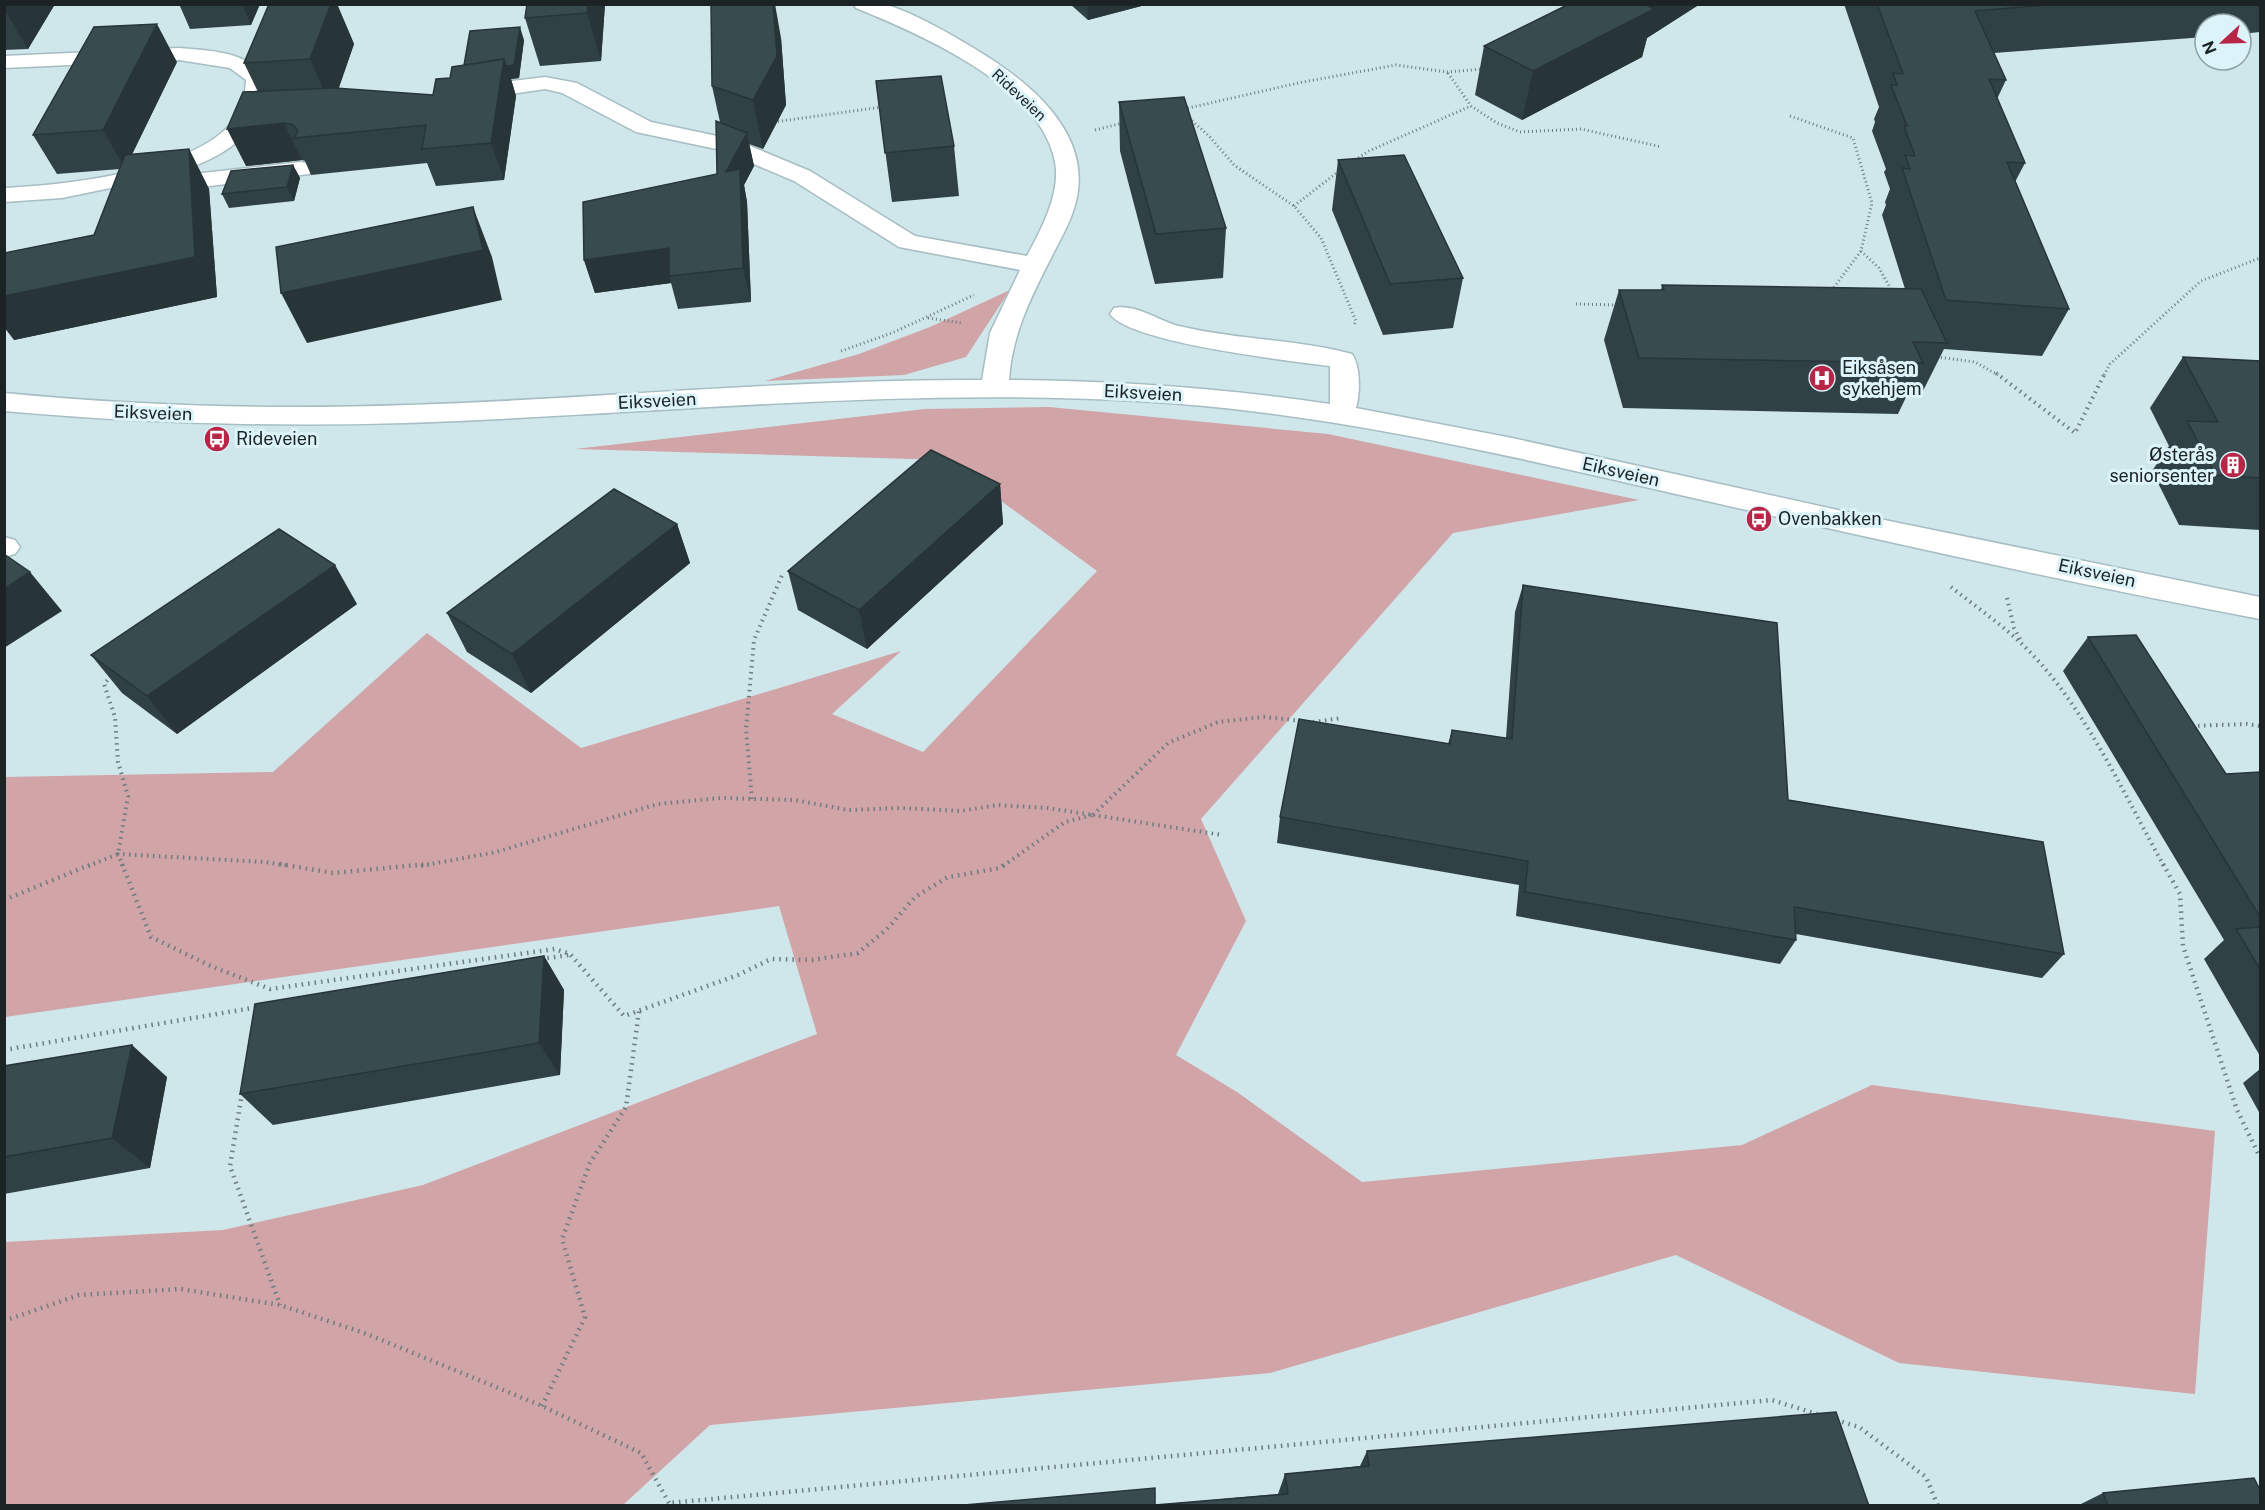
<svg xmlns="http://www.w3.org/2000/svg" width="2265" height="1510" font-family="'Public Sans',sans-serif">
  <rect width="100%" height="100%" fill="#cfe6eb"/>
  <path fill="#d1a4a7" d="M1010,290L966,357L904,375L765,381L859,354L930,327Z
    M1049,407L1328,434L1639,500L1453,533L1201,819L1246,921L1176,1055L1237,1092L1362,1182L1742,1145L1872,1085L2215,1131L2195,1394L1899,1363L1676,1255L1270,1373L710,1425L623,1505H5V1242L223,1230L423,1185L817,1034L779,906L5,1017L4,777L273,772L427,633L581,748L901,651L832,714L923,752L1097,571L945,460L575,449L925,409Z"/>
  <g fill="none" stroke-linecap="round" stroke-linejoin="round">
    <defs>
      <path id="minor" d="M853,4C862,4 872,4 881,4C906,7 968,44 991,59C1037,89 1089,136 1077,197C1073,218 1061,238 1052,256C1031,297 1012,334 1009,380C1116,381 1223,388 1330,404V366C1291,361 1130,343 1110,314L1114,308C1135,303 1159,321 1179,326C1236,340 1296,339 1352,354C1361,367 1360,394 1356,408L1512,438L1865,516L2260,597V619C2069,583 1879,540 1689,497C1507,455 1325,411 1137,401C893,387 649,415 405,423C271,427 138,423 4,411V393C139,406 273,410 407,405C599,399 790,379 982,380L990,333L1020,270L899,247L794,181L721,150L636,132L562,93L545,89L470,100L462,98L459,93L462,88L470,86L545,77L577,83L651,122L736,140L810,171L915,236L1027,256C1041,230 1061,193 1055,162C1041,86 920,34 856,8Z
        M179,48C212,51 248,51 268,80C264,136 219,160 170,174L176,176L301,162L309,164L313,169L309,174L176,190L152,184L149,180L62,198L4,202V188C66,185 201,171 237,116C244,106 245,92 246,80L230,68L179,60L4,68V56Z
        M4,537L15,540L20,547L15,554L4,557Z"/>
    </defs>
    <use href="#minor" stroke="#a6bdc2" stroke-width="3"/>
    <path stroke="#6d7c7f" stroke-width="3" stroke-dasharray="1 3" stroke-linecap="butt" d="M1448,73L1471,106L1497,123L1520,132L1581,129L1662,147
      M1184,109L1298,83L1396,65L1447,72L1483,69
      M1790,116L1853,138L1872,203L1861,251L1832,290
      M1189,118L1209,136L1234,165L1294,206L1321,238L1356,321L1354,325
      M774,122L882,107
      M1095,130L1123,123
      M1355,160L1369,151L1471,106
      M1294,206L1339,171
      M1861,251L1879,268L1892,291
      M1576,304L1617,305
      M928,318L962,323
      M841,351L892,333L974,295
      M1937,357L1975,362L1998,375
      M2104,375L2110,364L2201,281L2260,258"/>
    <path stroke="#6d7c7f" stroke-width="4" stroke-dasharray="1.5 4.5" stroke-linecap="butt" d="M1996,373L2075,433L2105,373
      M1951,587C1975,606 2001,624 2023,645C2084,704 2123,793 2164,866
      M2007,598L2014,628L2021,641
      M1313,722L1342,718
      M2192,726L2247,724L2260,726
      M752,799L746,729L754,640L783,573
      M1093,815L1222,835
      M1093,815L1168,743L1218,722L1264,717L1303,721
      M88,866L118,854L128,796L118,762L115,717L104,684L112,675
      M123,866L118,854L265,862L290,866
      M421,866L496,852L658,804L720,798L795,800L848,810L901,808L961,811L997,805L1048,808L1093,815
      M1003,866L1065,822L1093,815"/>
    <path stroke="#6d7c7f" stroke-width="4.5" stroke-dasharray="1.5 5" stroke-linecap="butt" d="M122,864L151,937L213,967L270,989L555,949L570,954L624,1016L738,975L771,959L812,960L858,953L887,929L915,897L948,877L1000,868L1005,864
      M280,864L333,873L429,864
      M2163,864L2180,894L2183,946L2237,1110L2260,1157
      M4,900L92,864
      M541,959L569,955
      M4,1050L258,1007
      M242,1093L230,1166L280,1305
      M4,1321L79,1295L181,1289L280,1305L367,1334L542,1406L641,1453L669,1503
      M542,1406L585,1317L562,1239L590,1163L626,1107L639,1011
      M1836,1420L1859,1427L1926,1477L1938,1506
      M669,1506V1503L1772,1400L1820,1415"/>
    <use href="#minor" fill="#fff" fill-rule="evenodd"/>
  </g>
  <path fill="#304145" d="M4,4H55L28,49L4,50Z
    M179,4H260L251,25L190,29Z
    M269,4H337L354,44L338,89L433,95L464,65L524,40L519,78L511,79L516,96L504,180L436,186L427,163L311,175L305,161L302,160L246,166L258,92L244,63Z
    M527,4H605L601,61L540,66L525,18Z
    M1070,4H1149L1088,20Z
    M1569,4H1700L1647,38L1642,57L1522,120L1475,95L1484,46Z
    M1844,4H2260V32L2241,34V24H2205V37L1994,53L2006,80L1997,99L2025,163L2015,182L2069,309L2042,356L1944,349L1922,393H1908L1898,414L1623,408L1604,340L1619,290H1661L1662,285L1905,289L1882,215L1886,205L1885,202L1890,189L1884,172L1886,169L1872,131L1875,122L1874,119L1879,107Z
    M781,38L786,105L763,149L749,144L754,166L744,185L747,202L751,302L678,309L671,283L595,293L584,260L717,174L720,122L712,86Z
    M177,62L132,154L189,149L209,189L217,297L14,340L94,235L120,169L57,174L33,135Z
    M876,81L954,146L959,196L892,202Z
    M1119,102L1226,228L1223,278L1155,284L1120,151Z
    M1338,160L1463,278L1453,328L1383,335L1332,210Z
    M293,165L300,178L294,201L229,208L222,194Z
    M2183,357L2260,361V530L2179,525L2152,471L2169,446L2150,408Z
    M1000,484L1003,524L867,649L798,610L788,571Z
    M677,524L690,563L531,693L467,652L447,613Z
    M1523,585L1788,800L2064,954L2042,978L1796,934V940L1780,964L1516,916L1519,885L1277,843L1280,817L1448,744L1452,730L1506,738L1515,612Z
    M357,604L177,734L122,693L91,655Z
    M2088,637L2226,774L2260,772V1056L2204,959L2224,940L2063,671Z
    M544,956L564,990L560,1075L273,1125L240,1094Z
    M4,1066L167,1077L150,1168L4,1194Z
    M2260,1069V1114L2243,1083Z
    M1367,1451L1869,1506L1155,1505L1278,1494L1285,1474L1360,1466Z
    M2103,1493L2260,1506H2077Z"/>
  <path fill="#273538" d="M4,4H55L28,49L4,9Z
    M242,4H260L251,25Z
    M331,4H337L354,44L332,108L310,59Z
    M588,4H605L601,61L587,13Z
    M773,4H775L781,38L786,105L763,149L753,100Z
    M1087,4H1149L1088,20Z
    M1640,4H1700L1647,38L1642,57L1522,120L1533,71Z
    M157,24L177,62L125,169L103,130Z
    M520,27L524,40L519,78L511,79L516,96L504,180L491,143L504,59Z
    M284,123L302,160L246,166L227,129Z
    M747,133L754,166L744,185L747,202L751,302L743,268L726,172Z
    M189,149L209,189L217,297L14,340L4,327V296L195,257Z
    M293,165L300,178L294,201L287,187Z
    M473,207L492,257L502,300L307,343L281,293Z
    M669,248V276L671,283L595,293L584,260Z
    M1000,484L1003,524L867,649L859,610Z
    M677,524L690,563L531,693L512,654Z
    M335,565L357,604L177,734L147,696Z
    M30,572L62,611L4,648V589Z
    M544,956L564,990L560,1075L539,1043Z
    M132,1045L167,1077L150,1168L112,1138Z"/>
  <path fill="#384c50" stroke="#273538" stroke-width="1.5" d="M269,4H331L310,59L244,63Z
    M527,4H588L587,13L525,18Z
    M711,4H773L777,56L753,100L712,86Z
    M1569,4H1644L1654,9L1533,71L1484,46Z
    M1877,4H2058L1975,11L2006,80L1989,79L2025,163L2007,162L2069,309L1946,300L1902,168L1910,169L1905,155L1915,156L1904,126H1907L1891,85H1897L1893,73L1903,74Z
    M157,24L103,130L33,135L94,27Z
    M520,27L514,65L506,66L504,59L464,65L470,31Z
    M504,59L491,143L422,149L426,125L294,138L298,131L293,125L284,123L227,129L243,92L335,88L433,95L436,79L450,78L452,67Z
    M941,76L954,146L885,153L876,81Z
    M1184,97L1226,228L1156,234L1119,102Z
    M716,121L747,133L726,172L740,169L743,268L669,276V248L584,260L583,202L717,174Z
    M189,149L195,257L4,296V253L94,235L125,155Z
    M1404,155L1463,278L1390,284L1338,160Z
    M293,165L287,187L222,194L231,171Z
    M473,207L483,250L281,293L276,247Z
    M1662,285L1921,289L1947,343L1913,342L1923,363L1639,358L1619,290H1664Z
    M2183,357L2260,361V478L2216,475L2187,421L2218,422Z
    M931,450L1000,484L859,610L788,571Z
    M614,489L677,524L512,654L447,613Z
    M279,529L335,565L147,696L91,655Z
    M4,554L30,572L4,589Z
    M1523,585L1777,623L1788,800L2043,842L2064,954L1794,907L1796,940L1525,892L1528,861L1280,817L1299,719L1450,744L1452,730L1512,739Z
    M2136,635L2226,774L2260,772V917L2088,637Z
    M2260,927V969L2236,929Z
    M544,956L539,1043L240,1094L255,1004Z
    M132,1045L112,1138L4,1157V1066Z
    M1836,1412L1869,1506H953L1155,1488V1505L1288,1494L1285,1474L1369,1466L1367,1451Z
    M2254,1478L2260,1490V1506H2108L2103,1493Z"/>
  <defs>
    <symbol id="hospital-disc" viewBox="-11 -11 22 22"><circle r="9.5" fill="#b72647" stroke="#dcf3f9"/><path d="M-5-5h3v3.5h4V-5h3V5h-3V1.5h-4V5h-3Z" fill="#fff"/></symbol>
    <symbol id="bus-disc" viewBox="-11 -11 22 22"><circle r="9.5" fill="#b72647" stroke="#dcf3f9"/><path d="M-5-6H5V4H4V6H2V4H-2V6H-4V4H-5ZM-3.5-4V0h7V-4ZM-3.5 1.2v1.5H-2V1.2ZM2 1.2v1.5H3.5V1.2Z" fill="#fff"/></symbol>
    <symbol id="building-disc" viewBox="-11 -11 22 22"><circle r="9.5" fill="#b72647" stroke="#dcf3f9"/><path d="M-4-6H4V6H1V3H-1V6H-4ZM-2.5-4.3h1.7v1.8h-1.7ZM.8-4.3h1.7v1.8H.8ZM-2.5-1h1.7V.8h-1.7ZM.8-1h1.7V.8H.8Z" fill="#fff"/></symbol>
  </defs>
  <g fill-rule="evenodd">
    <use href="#hospital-disc" x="1807" y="363" width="30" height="30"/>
    <use href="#bus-disc" x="202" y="424" width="30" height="30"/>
    <use href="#building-disc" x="2218" y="450" width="30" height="30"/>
    <use href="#bus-disc" x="1744" y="504" width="30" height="30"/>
  </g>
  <g text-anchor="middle" stroke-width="6" stroke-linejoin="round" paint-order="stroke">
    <g font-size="15" fill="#1b2325" stroke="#dcf3f9">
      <text transform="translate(1019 95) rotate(43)" y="5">Rideveien</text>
    </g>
    <g font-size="18" fill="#1b2325" stroke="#dcf3f9" text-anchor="start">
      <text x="1842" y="374">Eiksåsen<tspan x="1842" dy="21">sykehjem</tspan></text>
      <text x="236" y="445">Rideveien</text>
      <text x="2214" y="461" text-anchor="end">Østerås<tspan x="2214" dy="21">seniorsenter</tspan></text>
      <text x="1778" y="525">Ovenbakken</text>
    </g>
    <g font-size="18" fill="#1b2325" stroke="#dcf3f9">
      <text transform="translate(1143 393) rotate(3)" y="6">Eiksveien</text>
      <text transform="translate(657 401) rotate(-3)" y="6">Eiksveien</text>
      <text transform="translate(153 413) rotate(2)" y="6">Eiksveien</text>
      <text transform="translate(1621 472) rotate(13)" y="6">Eiksveien</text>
      <text transform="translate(2097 573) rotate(12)" y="6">Eiksveien</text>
    </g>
  </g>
  <rect width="2265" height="1510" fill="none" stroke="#1b2325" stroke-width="12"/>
  <g transform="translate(2223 42) rotate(248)"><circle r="28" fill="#dcf3f9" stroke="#8fa0a4" stroke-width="1.5"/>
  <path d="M0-4.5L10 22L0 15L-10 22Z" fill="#b72647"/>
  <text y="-9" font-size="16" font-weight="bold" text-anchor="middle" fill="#1b2325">N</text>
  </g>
</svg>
